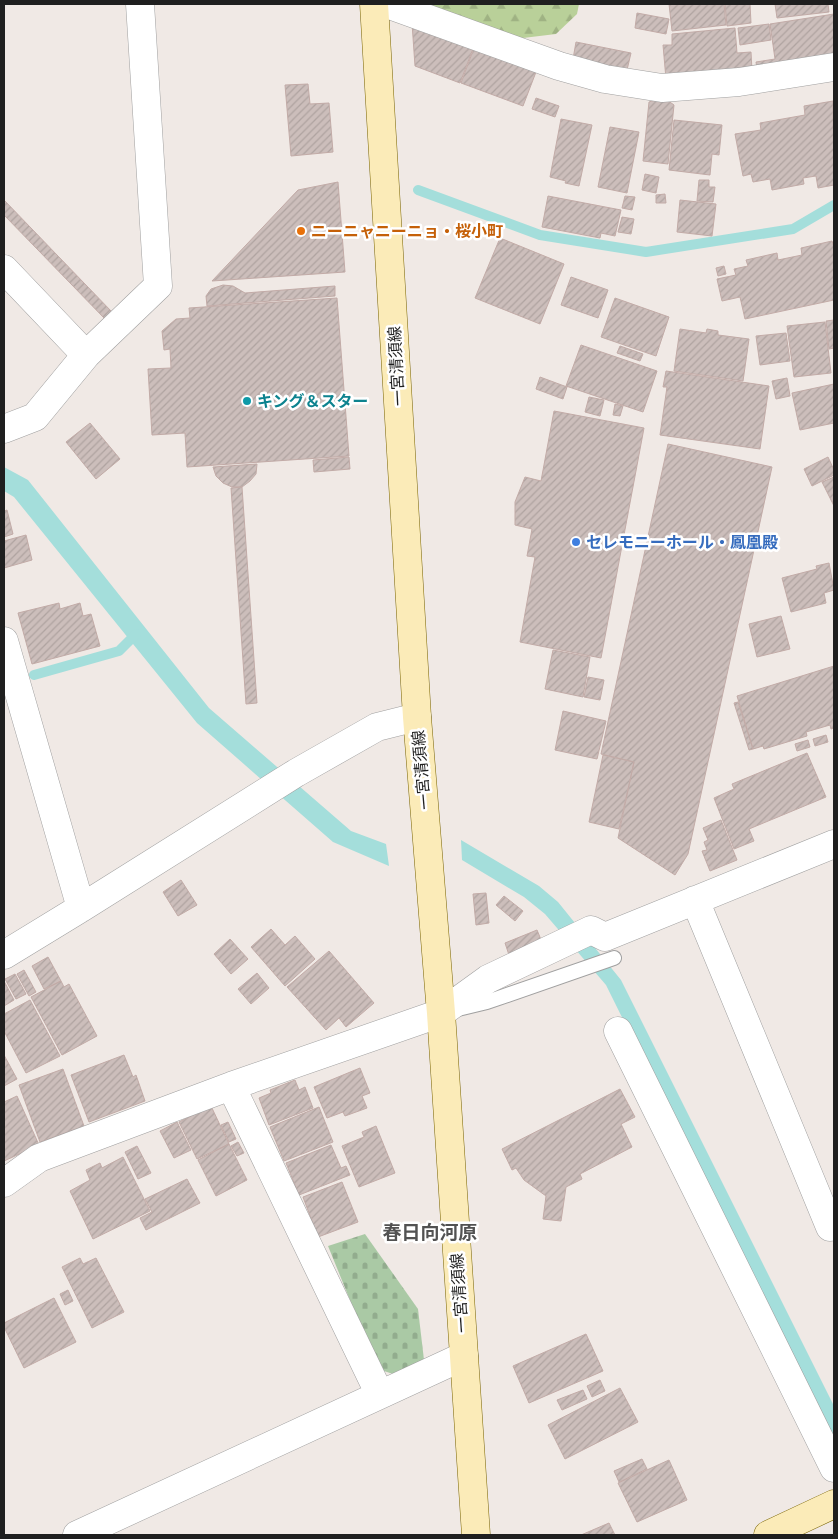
<svg xmlns="http://www.w3.org/2000/svg" width="838" height="1539" font-family="Ubuntu,'Noto Sans JP',sans-serif">
  <defs>
    <pattern id="forest-firs" width="22" height="20" patternUnits="userSpaceOnUse" patternTransform="scale(1.25)"><rect width="22" height="20" fill="#b9d099"/><path d="M5 1l3.5 6h-7zM16 11l3.5 6h-7z" fill="#9fb283"/></pattern>
    <pattern id="cemetery-stones" width="16" height="16" patternUnits="userSpaceOnUse" patternTransform="scale(1.25)"><rect width="16" height="16" fill="#aac9a5"/><path d="M2 7V4a2 2 0 0 1 4 0v3zM10 15v-3a2 2 0 0 1 4 0v3z" fill="#92ac8e"/></pattern>
    <pattern id="building-hatch" width="6" height="6" patternUnits="userSpaceOnUse" patternTransform="scale(1.25)"><rect width="6" height="6" fill="#ccbebb"/><path d="M-1 1l2-2M0 6l6-6M5 7l2-2" fill="none" stroke="#afa3a0"/></pattern>
  </defs>
  <rect width="100%" height="100%" fill="#f0e9e5"/>
  <path fill="url(#forest-firs)" d="M428,4H579L577,14L556,34L523,38L494,32L440,12Z"/>
  <path fill="url(#cemetery-stones)" d="M365,1234L418,1309L424,1360L393,1374L378,1369L328,1246Z"/>
  <path fill="#a4dedb" d="M4,467L28,480L209,708L351,831L386,844L389,866L333,842L197,723L14,497L4,491Z
    M461,840L539,886L558,902L621,980L834,1406V1445L606,985L545,914L524,897L462,860Z"/>
  <g fill="none" stroke-linecap="round" stroke-linejoin="round">
    <path stroke="#a4dedb" stroke-width="10" d="M418,190L540,235L646,252L793,229L834,205
      M34,675L119,651L136,634"/>
  </g>
  <path fill="url(#building-hatch)" stroke="#c2aba7" d="M669,4H724L726,25L672,31Z
    M725,4H750L751,23L727,26Z
    M775,4H828L829,12L777,18Z
    M637,13L669,19L666,34L635,28Z
    M834,14V58L757,68L756,62L775,59L770,24Z
    M412,23L474,46L460,83L415,66Z
    M769,24L771,40L740,45L738,28Z
    M735,28L737,53L751,52L752,71L666,79L663,45H672V34Z
    M576,42L631,53L627,70L573,59Z
    M474,48L536,72L523,106L461,83Z
    M308,84L310,104L329,103L333,152L291,156L285,85Z
    M536,98L559,106L555,117L532,109Z
    M655,100H667L674,105L668,164L643,161L649,102Z
    M833,101L834,185L818,188L816,176L803,178L804,184L772,190L770,179L753,182L751,174L743,176L735,134L761,130L760,123L805,115L804,106Z
    M561,119L592,125L579,186L565,183L566,181L550,177Z
    M674,120L722,125L719,155L712,154L710,175L669,170Z
    M610,127L639,132L627,193L598,187Z
    M645,174L659,177L656,193L642,190Z
    M699,180H709V187H715L713,202L697,201Z
    M338,182L345,272L212,281L298,190Z
    M665,194L666,203H656V195Z
    M548,196L621,210L615,236L601,233L600,238L542,227Z
    M625,196L635,197L632,210L622,208Z
    M4,200L112,312L105,319L4,215Z
    M680,200L716,204L712,236L677,232Z
    M622,217L634,219L631,234L618,232Z
    M500,238L564,264L540,324L475,298Z
    M832,241L834,247V300L745,319L740,297L722,301L717,279L736,275L734,269L748,266L746,260L777,253L778,260L802,255L801,248Z
    M724,266L726,274L718,276L716,268Z
    M571,277L608,290L598,318L561,305Z
    M223,285L233,286L245,293L335,286V296L207,306L206,296L211,289Z
    M337,298L349,456L187,467L185,433L152,435L148,369L171,368L170,349L164,350L162,331L176,319L190,318L189,308Z
    M615,298L669,317L656,356L601,337Z
    M834,320V348L829,349L826,321Z
    M825,322L831,373L794,377L787,326Z
    M680,329L706,333L707,329L718,331V335L749,339L743,381L674,371Z
    M786,333L790,361L760,365L756,336Z
    M581,345L657,371L643,412L566,386Z
    M620,346L643,354L640,361L617,353Z
    M666,371L769,386L760,449L660,435L667,387H663Z
    M540,377L567,387L563,399L536,389Z
    M787,378L790,396L776,399L772,381Z
    M834,384V423L800,430L792,393Z
    M589,397L604,400L600,416L585,412Z
    M615,404L623,406L620,416L613,415Z
    M554,411L644,428L601,658L520,642L535,557L527,556L532,529L515,525V502L525,477L541,481Z
    M90,423L120,459L96,479L66,442Z
    M668,444L772,467L688,854L675,875L618,838L634,762L601,754Z
    M349,457L350,469L314,472L313,460Z
    M828,457L834,470V475L812,486L804,469Z
    M257,464L256,474L250,481L242,487H232L223,483L216,476L213,467Z
    M834,477V506L822,482Z
    M242,487L257,703L246,704L231,488Z
    M7,510L13,534L4,537V511Z
    M26,535L32,560L4,568V541Z
    M829,563L834,590L824,593L826,603L791,612L782,578L817,569L816,566Z
    M59,603L60,609L80,603L83,616L91,614L100,646L32,664L18,613Z
    M781,616L790,649L757,657L749,624Z
    M553,650L590,657L583,697L545,689Z
    M834,666V728L831,729L830,725L806,732L807,736L764,749L763,746L753,749L737,696Z
    M588,677L604,680L600,700L584,697Z
    M738,702L753,749L749,750L734,703Z
    M563,711L606,721L597,759L555,750Z
    M826,735L828,742L815,746L813,739Z
    M808,740L810,747L797,751L795,744Z
    M807,753L826,797L749,829L754,841L734,849L714,798L734,789L732,784Z
    M603,755L634,762L619,829L589,822Z
    M721,820L737,860L710,871L702,851L707,850L704,842L708,840L703,828Z
    M181,880L197,905L178,916L163,892Z
    M486,893L489,923L476,925L473,894Z
    M504,896L523,911L515,921L496,905Z
    M271,929L285,945L295,936L315,959L285,986L251,947Z
    M537,930L542,942L509,955L505,943Z
    M230,939L248,959L231,974L214,954Z
    M329,951L374,1003L346,1027L339,1018L326,1030L287,987Z
    M48,957L61,981L44,989L32,966Z
    M24,970L36,992L29,996L17,974Z
    M257,973L269,988L251,1004L238,989Z
    M15,974L26,994L16,999L5,979Z
    M4,981L14,1000L4,1006Z
    M61,981L64,987L69,984L97,1036L62,1055L31,997Z
    M30,1000L60,1056L26,1073L4,1031V1014Z
    M4,1055L17,1079L4,1086Z
    M124,1055L133,1077L136,1075L145,1101L89,1122L71,1075Z
    M360,1068L370,1093L362,1096L367,1108L345,1116L343,1112L327,1118L314,1087Z
    M63,1069L84,1126L40,1142L19,1085Z
    M295,1080L299,1090L305,1087L313,1108L269,1125L259,1098L271,1093L270,1090Z
    M620,1089L635,1117L621,1124L632,1147L580,1174L582,1179L566,1187L561,1221L543,1219L546,1196L524,1180L516,1168L512,1170L502,1149Z
    M17,1096L39,1145L4,1161V1102Z
    M211,1106L229,1144L197,1159L179,1122Z
    M319,1107L333,1142L284,1161L270,1127Z
    M177,1122L191,1150L174,1158L160,1131Z
    M228,1122L236,1139L229,1142L221,1125Z
    M376,1126L395,1173L359,1187L342,1146L364,1137L362,1132Z
    M238,1142L244,1153L237,1156L231,1146Z
    M229,1144L247,1180L216,1196L198,1160Z
    M331,1145L341,1168L346,1166L350,1175L299,1195L286,1163Z
    M137,1146L151,1173L138,1179L125,1152Z
    M123,1157L150,1211L93,1239L70,1191L90,1180L86,1170L100,1163L102,1168Z
    M187,1179L200,1203L146,1230L140,1218L152,1212L145,1199Z
    M342,1182L358,1222L318,1237L303,1197Z
    M80,1258L83,1264L96,1258L124,1312L92,1328L62,1267Z
    M68,1290L73,1301L65,1305L60,1294Z
    M54,1298L76,1342L24,1368L4,1327V1323Z
    M586,1334L603,1371L529,1403L513,1366Z
    M600,1380L605,1391L592,1397L587,1386Z
    M620,1388L638,1422L565,1459L548,1425Z
    M583,1390L587,1399L562,1410L557,1400Z
    M642,1459L647,1469L619,1482L614,1471Z
    M669,1460L687,1500L637,1522L618,1483Z
    M609,1523L615,1535H581Z"/>
  <g fill="none" stroke-linecap="round" stroke-linejoin="round">
    <defs>
      <path id="lane" d="M458,1009L487,1002L614,958"/>
      <path id="street" d="M387,4L559,66L605,79L662,88L739,82L834,67
        M4,269L86,355
        M4,429L35,417L86,355L158,286L140,4
        M4,641L81,908
        M695,900L830,1227L834,1225
        M4,955L81,908L296,773L377,727L417,717
        M618,1031L834,1468
        M231,1086L380,1395
        M4,1183L39,1158L231,1086L441,1013L488,979L591,930L605,937L834,844
        M77,1535L464,1356"/>
      <path id="secondary" d="M374,4L417,717L441,1013L476,1535
        M768,1535L834,1504"/>
    </defs>
    <use href="#lane" stroke="#a0a0a0" stroke-width="16"/>
    <use href="#street" stroke="#a0a0a0" stroke-width="29"/>
    <use href="#secondary" stroke="#796403" stroke-width="29"/>
    <use href="#lane" stroke="#fff" stroke-width="14"/>
    <use href="#street" stroke="#fff" stroke-width="28"/>
    <use href="#secondary" stroke="#fbebb8" stroke-width="28"/>
  </g>
  <circle fill="#e8710a" stroke="#fff" stroke-width="2" cx="301" cy="231" r="5"/>
  <circle fill="#0f9aa8" stroke="#fff" stroke-width="2" cx="247" cy="401" r="5"/>
  <circle fill="#3f7fe0" stroke="#fff" stroke-width="2" cx="576" cy="542" r="5"/>
  <g text-anchor="middle" stroke-width="5" stroke-linejoin="round" paint-order="stroke">
    <g font-size="16" font-weight="bold" fill="#c56008" stroke="#fff" text-anchor="start">
      <text x="311" y="237">ニーニャニーニョ・桜小町</text>
    </g>
    <g font-size="16" fill="#1f1f1f" stroke="#fff">
      <text transform="translate(396 366) rotate(-93)" y="6">一宮清須線</text>
      <text transform="translate(421 770) rotate(-95)" y="6">一宮清須線</text>
      <text transform="translate(459 1293) rotate(-94)" y="6">一宮清須線</text>
    </g>
    <g font-size="16" font-weight="bold" fill="#0d838f" stroke="#fff" text-anchor="start">
      <text x="257" y="407">キング＆スター</text>
    </g>
    <g font-size="16" font-weight="bold" fill="#366cbe" stroke="#fff" text-anchor="start">
      <text x="586" y="548">セレモニーホール・鳳凰殿</text>
    </g>
    <g font-size="19" font-weight="bold" fill="#525252" stroke="#fff">
      <text x="430" y="1239">春日向河原</text>
    </g>
  </g>
  <rect width="838" height="1539" fill="none" stroke="#1f1f1f" stroke-width="10"/>
</svg>
